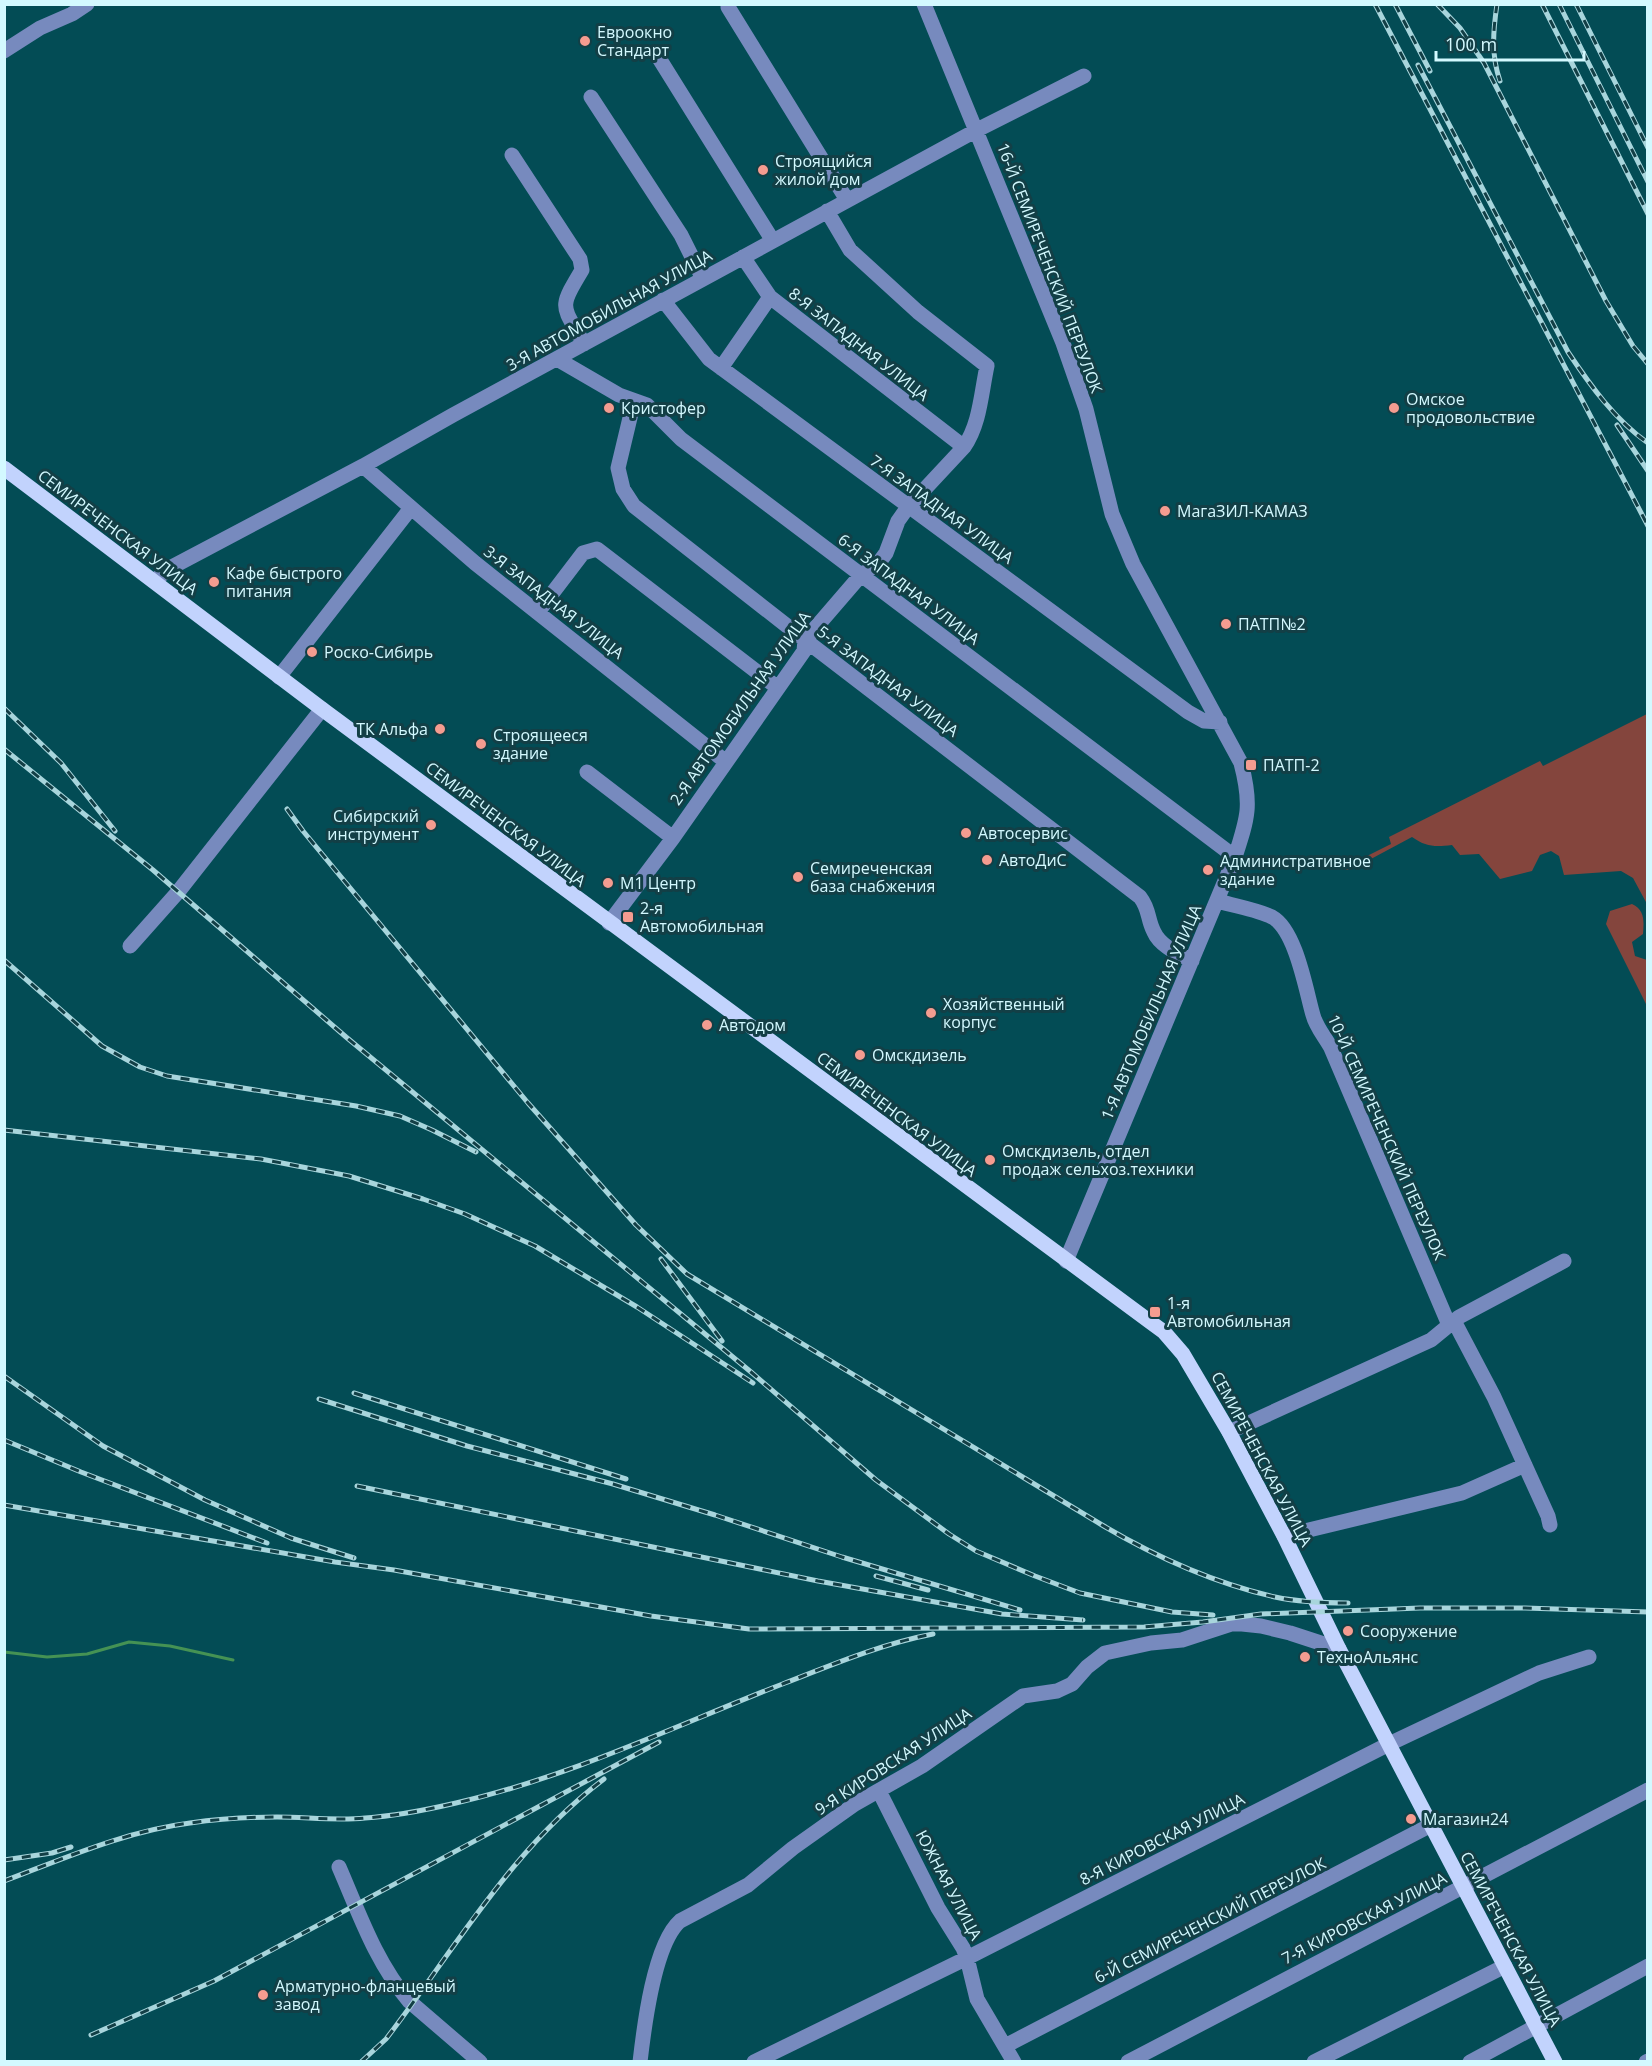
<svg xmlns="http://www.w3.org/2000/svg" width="1652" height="2066" font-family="'Open Sans',sans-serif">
  <rect width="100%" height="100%" fill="#034c55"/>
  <path fill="#84453d" d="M1647,714V904L1633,878L1621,871L1564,875L1559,856L1551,851L1540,855L1532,871L1500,879L1479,854L1460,855L1452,845C1435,847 1426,847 1412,837L1356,867L1347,870L1343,868L1391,844L1389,837L1540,761L1543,766Z
    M1632,904C1645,910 1644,921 1643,934L1632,942L1635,956L1647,960V1006L1606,924L1610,911Z"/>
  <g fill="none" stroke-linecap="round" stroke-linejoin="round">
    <path stroke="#459254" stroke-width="3" d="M4,1652L47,1657L87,1654L129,1642L170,1646L233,1660"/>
    <path stroke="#778abe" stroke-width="15" d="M924,4L1063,343L1086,409L1112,514L1133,564L1241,763C1252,805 1248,817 1235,857L1066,1261
      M728,7L847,200
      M4,51L40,28L72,14L87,4
      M657,55L773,241
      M591,97L681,235L703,279
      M512,155L580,259L582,270C558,310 562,304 584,344
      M743,257L770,297L964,447
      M663,300L709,359L1188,712L1204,721L1220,722
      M557,359L619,395L647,405L681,439L1235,857
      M721,368L770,297
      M634,401L618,468L623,489L634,506L805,640L1140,897C1150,910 1147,919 1154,932C1160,946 1179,954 1192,961
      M363,466L475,563L726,762
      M154,581L170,568L363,466L453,415L977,130L1084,76
      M538,612L583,553L597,549L778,688
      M279,677L411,508
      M587,772L673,838
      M1218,901C1234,906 1258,910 1272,917C1296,930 1306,991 1313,1015C1316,1027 1325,1037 1331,1048L1449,1325
      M609,923L673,838L804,651L805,640L861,575L878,564L886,553L898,521L908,507L964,447C980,424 981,394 987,366L918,312L850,250L827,211
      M130,946L178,892L322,709
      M1454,1321L1494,1397L1548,1516L1550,1525
      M1229,1432L1431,1340L1459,1317L1564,1261
      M1284,1536L1462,1493L1525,1465
      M879,1791L938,1908L963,1948L967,1958L977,1999L1014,2062
      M339,1867C359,1913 376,1963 409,2001L480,2062
      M1005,2046L1431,1825
      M640,2062C644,2027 654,1944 680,1921L748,1885L793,1848L855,1804L922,1766L1023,1696L1057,1691L1072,1684L1087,1667L1105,1653L1151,1643L1182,1640L1231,1624H1242L1261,1626L1290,1633L1339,1649
      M754,2062L967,1958L1389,1744L1539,1673L1589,1657
      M1128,2062L1648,1790
      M1314,2062L1505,1966
      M1470,2062L1648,1966
      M1646,2062L1648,2061"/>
    <path stroke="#c2d3fd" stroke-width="15" d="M4,468L322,709L1149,1321L1164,1332L1183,1354L1229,1432L1284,1536L1339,1649L1555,2062"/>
    <defs>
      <path id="rail" d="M1375,4L1648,526
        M1395,4L1430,71
        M1437,4L1460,28L1484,63L1606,301L1633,346L1648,364
        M1497,4C1493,32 1491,55 1500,81
        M1542,4L1648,214
        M1559,4L1648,182
        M1576,4L1648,148
        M1418,65L1568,352C1590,385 1615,420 1648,443
        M1617,425L1648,471
        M4,708L61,763L115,831
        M4,749L153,870L346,1037L751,1372L876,1480L949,1534L976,1551L1035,1576L1080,1593L1172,1612L1213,1615
        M287,809L303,831L528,1103L636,1225L687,1274L1102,1525C1156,1557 1214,1583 1275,1597C1299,1602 1324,1603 1348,1603
        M4,960L102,1046L140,1067L167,1076L356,1106L400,1116L432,1130L476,1152
        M4,1130L261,1159L349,1176L423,1199L465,1214L535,1246L637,1307L753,1383
        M661,1259L722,1341
        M4,1376L103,1446L205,1500L291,1538L354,1558
        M354,1393L626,1479
        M319,1399L467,1446L613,1484L715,1515L842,1557L1020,1610
        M4,1440L81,1472L267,1543
        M357,1486L818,1581L1002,1614L1083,1620
        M4,1505L335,1562L394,1570L651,1616L749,1629L1144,1627L1203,1622L1261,1614L1420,1608H1525L1648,1612
        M876,1576L928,1590
        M4,1860L52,1853L71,1847
        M4,1881C65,1858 126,1831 190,1823C218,1819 249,1817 277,1817C306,1817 336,1821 365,1818C396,1816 426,1810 456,1803C570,1777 677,1725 785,1683C834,1664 881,1644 933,1634
        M91,2035L214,1981L659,1742
        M361,2062L386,2039C455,1949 512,1848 604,1779"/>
    </defs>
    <use href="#rail" stroke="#a8d5dc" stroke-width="5"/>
    <use href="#rail" stroke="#133f46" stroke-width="3" stroke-dasharray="9" stroke-linecap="butt"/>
  </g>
  <g fill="#f59c90" stroke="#133f46" stroke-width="2">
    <circle cx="585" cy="41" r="6"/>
    <circle cx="763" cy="170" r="6"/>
    <circle cx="609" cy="408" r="6"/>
    <circle cx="1394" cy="408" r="6"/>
    <circle cx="1165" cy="511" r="6"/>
    <circle cx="214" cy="582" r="6"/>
    <circle cx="1226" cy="624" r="6"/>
    <circle cx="312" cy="652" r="6"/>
    <circle cx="440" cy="729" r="6"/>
    <circle cx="481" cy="744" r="6"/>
    <rect x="1245" y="759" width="12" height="12" rx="3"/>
    <circle cx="431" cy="825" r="6"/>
    <circle cx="966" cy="833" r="6"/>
    <circle cx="987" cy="860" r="6"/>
    <circle cx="1208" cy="870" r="6"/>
    <circle cx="798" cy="877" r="6"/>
    <circle cx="608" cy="883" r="6"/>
    <rect x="622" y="911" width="12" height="12" rx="3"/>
    <circle cx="931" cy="1013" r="6"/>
    <circle cx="707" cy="1025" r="6"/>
    <circle cx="860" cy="1055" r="6"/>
    <circle cx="990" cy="1160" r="6"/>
    <rect x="1149" y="1306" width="12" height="12" rx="3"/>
    <circle cx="1348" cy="1631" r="6"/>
    <circle cx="1305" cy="1657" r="6"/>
    <circle cx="1411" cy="1819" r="6"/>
    <circle cx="263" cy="1995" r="6"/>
  </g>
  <g text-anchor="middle" stroke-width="6" stroke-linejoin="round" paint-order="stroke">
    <g font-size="16" fill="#d3f9ff" stroke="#133f46" text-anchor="start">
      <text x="597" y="38">Евроокно<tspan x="597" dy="18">Стандарт</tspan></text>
      <text x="775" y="167">Строящийся<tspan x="775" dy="18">жилой дом</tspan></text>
      <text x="1406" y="405">Омское<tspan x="1406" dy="18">продовольствие</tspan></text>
      <text x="621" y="414">Кристофер</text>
      <text x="1177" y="517">МагаЗИЛ-КАМАЗ</text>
      <text x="226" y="579">Кафе быстрого<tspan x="226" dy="18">питания</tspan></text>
      <text x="1238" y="630">ПАТП№2</text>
      <text x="324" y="658">Роско-Сибирь</text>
      <text x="428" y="735" text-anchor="end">ТК Альфа</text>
      <text x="493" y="741">Строящееся<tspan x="493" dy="18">здание</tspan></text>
      <text x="1263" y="771">ПАТП-2</text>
      <text x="419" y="822" text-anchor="end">Сибирский<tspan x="419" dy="18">инструмент</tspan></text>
      <text x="978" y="839">Автосервис</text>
      <text x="999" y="866">АвтоДиС</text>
      <text x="1220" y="867">Административное<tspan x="1220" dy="18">здание</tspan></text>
      <text x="810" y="874">Семиреченская<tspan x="810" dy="18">база снабжения</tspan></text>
      <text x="620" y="889">М1 Центр</text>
      <text x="640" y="914">2-я<tspan x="640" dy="18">Автомобильная</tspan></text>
      <text x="943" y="1010">Хозяйственный<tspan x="943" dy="18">корпус</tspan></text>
      <text x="719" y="1031">Автодом</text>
      <text x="872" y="1061">Омскдизель</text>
      <text x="1002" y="1157">Омскдизель, отдел<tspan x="1002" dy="18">продаж сельхоз.техники</tspan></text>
      <text x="1167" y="1309">1-я<tspan x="1167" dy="18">Автомобильная</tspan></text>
      <text x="1360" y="1637">Сооружение</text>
      <text x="1317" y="1663">ТехноАльянс</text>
      <text x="1423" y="1825">Магазин24</text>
      <text x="275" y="1992">Арматурно-фланцевый<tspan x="275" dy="18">завод</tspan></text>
    </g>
    <g font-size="16" fill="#d3f9ff" stroke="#133f46">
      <text transform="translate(1050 268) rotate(69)" y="6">16-Й СЕМИРЕЧЕНСКИЙ ПЕРЕУЛОК</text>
      <text transform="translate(609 310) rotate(-29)" y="6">3-Я АВТОМОБИЛЬНАЯ УЛИЦА</text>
      <text transform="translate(859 344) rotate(38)" y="6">8-Я ЗАПАДНАЯ УЛИЦА</text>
      <text transform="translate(942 509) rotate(36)" y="6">7-Я ЗАПАДНАЯ УЛИЦА</text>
      <text transform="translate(118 532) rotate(37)" y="6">СЕМИРЕЧЕНСКАЯ УЛИЦА</text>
      <text transform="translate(909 589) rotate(37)" y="6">6-Я ЗАПАДНАЯ УЛИЦА</text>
      <text transform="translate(554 602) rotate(38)" y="6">3-Я ЗАПАДНАЯ УЛИЦА</text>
      <text transform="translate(888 681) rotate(37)" y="6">5-Я ЗАПАДНАЯ УЛИЦА</text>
      <text transform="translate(740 708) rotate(-55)" y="6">2-Я АВТОМОБИЛЬНАЯ УЛИЦА</text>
      <text transform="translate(506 824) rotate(37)" y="6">СЕМИРЕЧЕНСКАЯ УЛИЦА</text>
      <text transform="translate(1151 1012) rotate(-67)" y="6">1-Я АВТОМОБИЛЬНАЯ УЛИЦА</text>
      <text transform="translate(897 1114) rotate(37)" y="6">СЕМИРЕЧЕНСКАЯ УЛИЦА</text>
      <text transform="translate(1387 1137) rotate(66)" y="6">10-Й СЕМИРЕЧЕНСКИЙ ПЕРЕУЛОК</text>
      <text transform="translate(1262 1459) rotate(62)" y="6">СЕМИРЕЧЕНСКАЯ УЛИЦА</text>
      <text transform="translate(893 1761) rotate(-33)" y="6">9-Я КИРОВСКАЯ УЛИЦА</text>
      <text transform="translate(1162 1839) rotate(-27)" y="6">8-Я КИРОВСКАЯ УЛИЦА</text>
      <text transform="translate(949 1885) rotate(62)" y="6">ЮЖНАЯ УЛИЦА</text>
      <text transform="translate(1364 1918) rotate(-27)" y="6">7-Я КИРОВСКАЯ УЛИЦА</text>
      <text transform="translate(1210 1920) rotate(-27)" y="6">6-Й СЕМИРЕЧЕНСКИЙ ПЕРЕУЛОК</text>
      <text transform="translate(1511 1939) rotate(62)" y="6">СЕМИРЕЧЕНСКАЯ УЛИЦА</text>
    </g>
  </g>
  <rect width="1652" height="2066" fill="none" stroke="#d3f9ff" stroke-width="12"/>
  <path d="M1436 51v9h148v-9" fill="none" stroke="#d3f9ff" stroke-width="3"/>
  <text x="1445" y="51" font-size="18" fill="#d3f9ff" stroke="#133f46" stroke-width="4.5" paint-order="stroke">100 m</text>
</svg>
